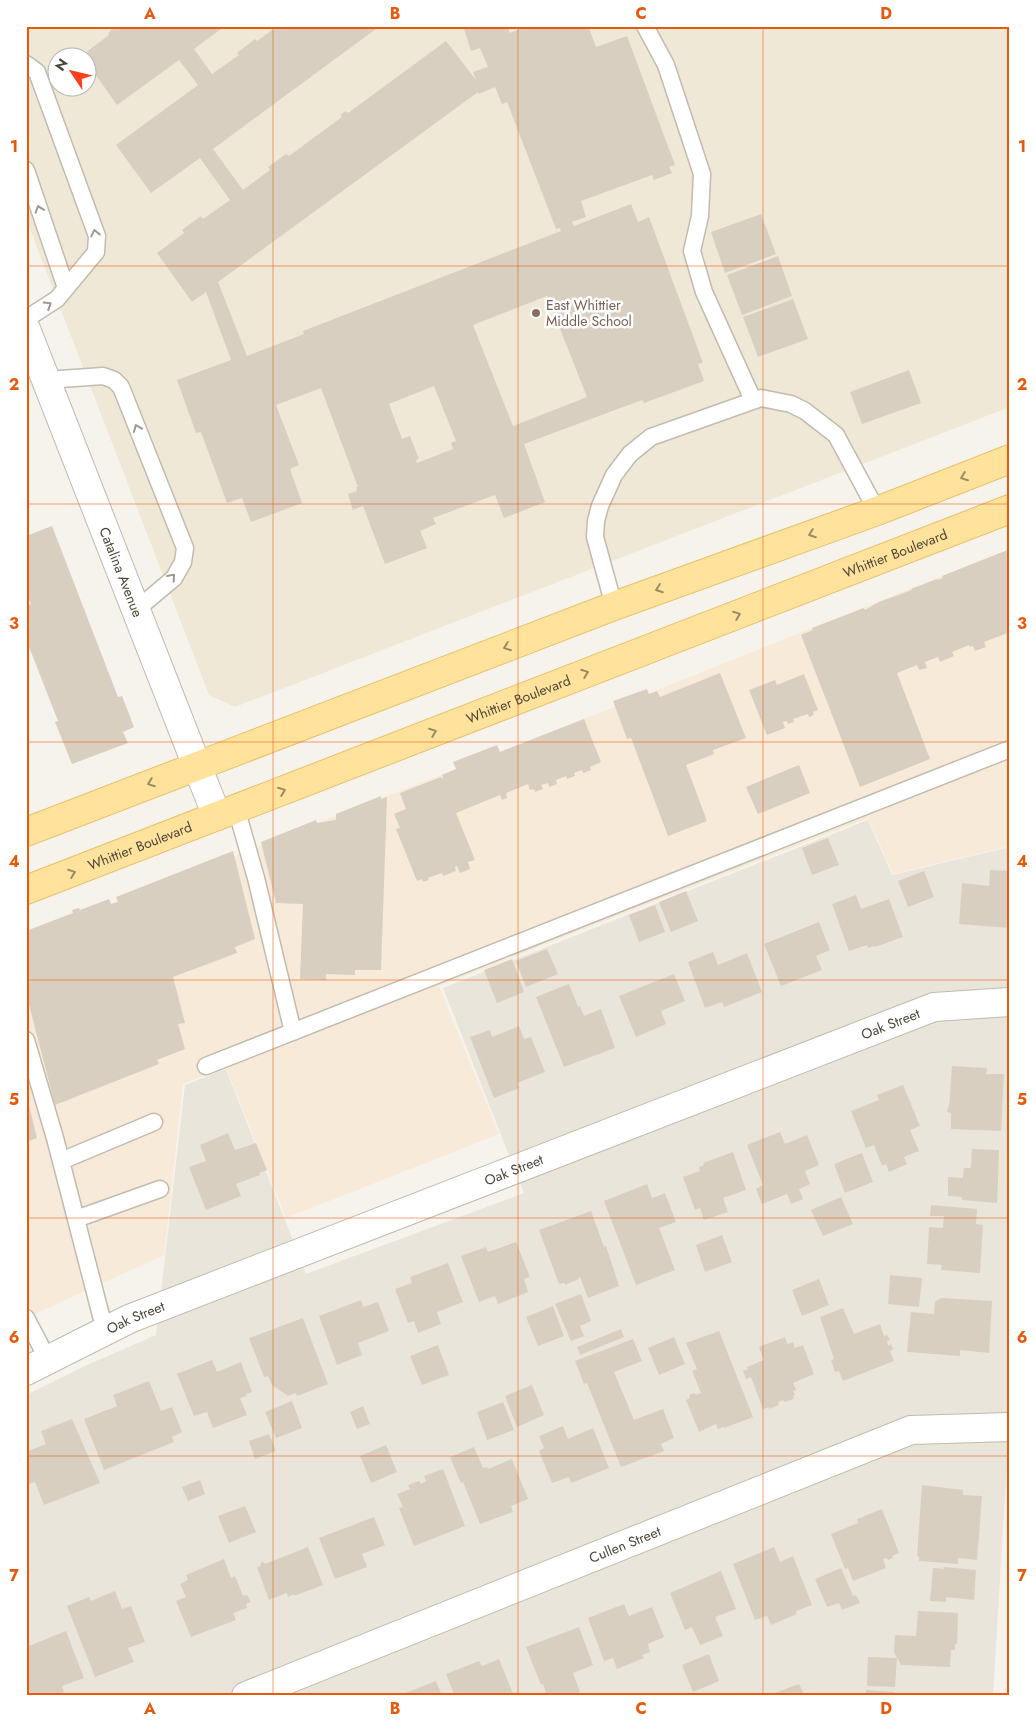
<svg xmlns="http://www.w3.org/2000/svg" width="1036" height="1722" font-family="Jost,sans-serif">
  <rect width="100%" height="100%" fill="#f6f3ec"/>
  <path fill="#eae5da" d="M868,820L892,875L1010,847V1412L993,1696H26V1395L87,1365L156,1335L185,1085L226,1069L306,1274L524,1193L443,988Z"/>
  <path fill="#f7ead8" d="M1010,549V846L893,874L868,818L439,986L499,1134L286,1218L226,1067L183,1084L164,1255L26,1318V937L597,714Z"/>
  <path fill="#efe8d6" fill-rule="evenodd" d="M26,26H1010V407L235,707L209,695L26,219ZM58,58H88V88H58Z"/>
  <path fill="#d8cfc1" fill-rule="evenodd" d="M117,26H225L194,49L212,74L239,55L237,53L255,39L257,41L278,26H380L213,149L243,190L270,170L268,167L286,154L289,156L342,117L340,115L346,111L348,113L446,41L476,80L473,72L488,67L480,48L471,51L463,26H507L510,33L527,26H588L596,47L627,36L675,165L669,167L672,173L654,180L652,175L581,201L586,217L572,222L574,226L631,204L638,222L649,217L703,363L698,364L704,381L644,403L642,400L524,444L545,502L504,518L495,495L433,518L436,524L420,531L427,548L385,564L363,506L353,510L348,494L357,491L356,487H358L321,388L276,405L299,465L290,469L302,503L251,522L242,498L227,503L201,432L196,433L177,380L231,360L206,292L192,302L157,253L184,233L182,230L201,216L203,219L230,200L200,158L151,193L116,145L198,85L179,60L117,105L88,64V58H83L81,56L109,35L108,33ZM495,87L502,104L507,102L556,229L560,228L561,231L303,331L304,334L247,356L218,282L478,92L479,94ZM547,296L587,397L513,426L473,325ZM434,386L456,441L451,443L453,449L417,463L416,460L419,459L410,436L402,439L389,404Z
    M761,214L776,254L725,273L711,232Z
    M778,256L792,296L742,315L727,275Z
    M793,299L808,339L758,357L743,317Z
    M909,370L921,403L862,424L850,392Z
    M52,526L118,697L122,696L134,727L123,732L128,743L72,764L55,722L58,721L26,639V606L31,604L26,592V536Z
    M1010,549V632L984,642L986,647L975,651L973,646L970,647L969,645L952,652L954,656L940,662L938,657L925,662L927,668L919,670L917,665L897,673L930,759L860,787L801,635L813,630L812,628L864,608L865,610L879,602L912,590L911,589L937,579V580L943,578L942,576Z
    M720,673L746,738L713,750L714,754L686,765L707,821L668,836L631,738L627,739L613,701L647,689L649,694L657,691L660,697Z
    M804,674L818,710L813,712L814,715L809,717L808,714L793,719L794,722L788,724L787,721L783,722L785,728L767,735L749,690L775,680L777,685Z
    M584,719L601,762L590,767L591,770L583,773L582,770L574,773L575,776L567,779L566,776L556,780L557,784L549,787L548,783L541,785L543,789L535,792L534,789L530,790L528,784L506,793L507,798L502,800L500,795L456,813L475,860L468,862L470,869L460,873L457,866L455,867L456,871L443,876L442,873L428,878L429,880L423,882L422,879L417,881L396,829L400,828L394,814L406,809L400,793L441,777L442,779L443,778L442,775L456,769L453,762L497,745L500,752Z
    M799,765L810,793L758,814L746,787Z
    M381,796V799L387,797L381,970H355V975L326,974V980L300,979L303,904L276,903L261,842L316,820L317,823L336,820V814Z
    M828,838L839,865L812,875L802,848Z
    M233,851L255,939L235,947L237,953L173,977L185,1023L178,1024L185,1049L157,1060L159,1064L55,1105L26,993V931L73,913L72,910L79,908L80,910L109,899L111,904L118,902L116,897Z
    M990,870L1010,871V928L959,924L962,883L989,886Z
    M924,871L934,897L908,907L898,881Z
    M686,891L698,921L671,932L659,902Z
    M856,895L861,909L889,899L903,937L875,947L874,946L868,948L867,945L849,951L832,904Z
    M655,905L665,932L639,942L629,915Z
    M819,922L830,950L816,956L822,970L781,986L764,944Z
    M547,949L558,974L526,987L516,961Z
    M713,952L718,965L747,953L762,992L724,1007L722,1002L705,1008L688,962Z
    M512,959L524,992L497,1003L484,970Z
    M674,974L685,1001L661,1011L666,1024L636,1037L619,996Z
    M569,984L578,1007L580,1006L584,1016L601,1009L615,1048L564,1067L536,997Z
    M519,1026L524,1039L531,1037L545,1072L517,1083L519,1088L494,1098L470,1037L490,1030L492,1037Z
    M952,1066L987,1068L986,1074H1004L1001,1131L951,1129V1113L947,1112L948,1107H949Z
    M903,1085L920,1126L910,1130L919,1151L904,1157L907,1164L889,1172L886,1164L882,1166L874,1145L866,1148L851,1111L879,1100L877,1095Z
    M26,1093L37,1138L26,1142Z
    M780,1132L785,1144L807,1135L819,1165L805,1171L810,1184L799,1189L803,1199L791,1204L787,1194L762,1204L756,1189L763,1185L747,1145Z
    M228,1133L235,1150L256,1143L267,1170L259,1173L260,1175L236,1184L241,1196L206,1210L189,1167L206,1161L200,1145Z
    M972,1149L999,1150L997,1203L962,1200V1197L948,1196V1177L963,1178L964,1168H970L971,1167Z
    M733,1152L746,1190L723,1198L728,1212L704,1220L700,1208L695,1210L683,1177L700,1171L699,1167L704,1165L703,1163Z
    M862,1153L873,1182L845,1193L834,1164Z
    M647,1184L652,1198L665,1193L676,1222L659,1228L675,1270L636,1285L604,1201Z
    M841,1197L853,1224L823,1236L811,1210Z
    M931,1205L977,1209L976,1224L983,1225L980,1273L941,1270L942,1265L927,1264L929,1227L943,1228L944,1216H930Z
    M591,1211L604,1247L606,1246L619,1286L588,1298L580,1277L578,1278L579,1279L565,1285V1283L559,1284L539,1230Z
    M722,1235L732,1262L705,1272L696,1245Z
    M516,1242L530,1277L524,1279L528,1292L498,1304L495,1296L479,1302L461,1256L486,1247L488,1252Z
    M448,1263L463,1302L437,1312L441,1324L418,1333L414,1321L408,1323L395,1289L412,1283L410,1277Z
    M890,1275L922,1278L919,1307L888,1304Z
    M819,1279L829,1305L802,1316L792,1290Z
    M581,1294L591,1321L580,1326L584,1336L571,1341L555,1304Z
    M941,1298L992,1301L989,1353L960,1350V1356L907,1352L911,1312L934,1314L935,1302Z
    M361,1300L363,1307L378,1302L389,1331L358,1343L362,1355L337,1365L319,1316Z
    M553,1306L564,1336L538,1346L526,1317Z
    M843,1308L854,1334L880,1324L884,1336L887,1335L890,1340L887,1341L888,1346L891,1344L893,1349L890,1351L894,1361L843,1381L839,1371L835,1372L831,1360L834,1359L820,1317Z
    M303,1318L328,1384L297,1396L296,1393L288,1396L272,1385L268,1376L264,1377L249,1338Z
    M621,1329L624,1337L580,1355L577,1347Z
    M719,1331L753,1417L724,1428L723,1427L718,1429L716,1424L699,1432L686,1400L690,1398L689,1395L694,1393L696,1395L701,1393L692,1371L697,1369L686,1343Z
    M674,1337L685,1364L659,1375L648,1348Z
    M785,1337L787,1344L793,1342L795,1348L803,1345L814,1374L793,1383L796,1390L793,1391L795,1395L793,1396L794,1399L784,1402L783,1400L778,1402L779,1405L769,1409V1407L763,1409L751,1377L746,1379L743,1371L748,1369L747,1367L764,1360L759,1347Z
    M633,1339L642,1361L614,1372L634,1420L663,1409L674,1438L661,1444L664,1451L621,1467L587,1383L584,1384L575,1361Z
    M438,1345L449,1375L422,1385L410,1356Z
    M212,1360L217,1372L241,1362L252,1392L246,1394L247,1396L240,1398L247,1415L213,1428L207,1412L194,1416L177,1374Z
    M149,1381L161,1411L172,1407L182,1432L172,1437L174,1442L104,1470L84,1419L117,1406L113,1395Z
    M532,1385L544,1415L517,1427L505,1396Z
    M292,1401L302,1428L276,1438L265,1412Z
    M503,1402L514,1430L487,1440L477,1412Z
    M363,1406L370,1424L357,1429L350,1412Z
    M72,1419L100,1483L44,1505L35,1482L26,1485V1452L46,1444L41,1431Z
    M563,1426L568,1439L593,1428L609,1468L571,1483L569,1477L552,1483L539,1451L544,1448L539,1436Z
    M269,1434L276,1451L255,1459L249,1441Z
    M386,1445L397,1472L371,1483L360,1456Z
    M474,1447L483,1468L487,1467L488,1469L512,1459L528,1499L511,1506L513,1512L480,1524L463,1482L461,1483L450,1457Z
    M443,1469L465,1526L414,1546L399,1508L403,1507L397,1494L410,1489L408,1485L419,1481L421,1484L426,1481L424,1476Z
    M200,1480L205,1494L188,1501L182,1487Z
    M922,1485L963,1490V1495L982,1496L977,1560L958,1558V1564L919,1561V1557L917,1556Z
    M245,1506L256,1532L229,1543L218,1516Z
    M882,1509L899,1553L892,1556L893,1558L888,1560L887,1558L883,1559L886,1568L853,1581L848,1568L845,1569L831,1534L858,1523L857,1519Z
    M374,1517L385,1545L362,1554L367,1567L335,1579L319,1538Z
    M308,1547L323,1585L294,1596V1594L288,1597L287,1593L269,1600L257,1567L261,1566L260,1563L264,1562L265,1564Z
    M774,1547L780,1562L793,1556L812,1605L796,1611L797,1614L771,1625L767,1616L755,1620L733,1564Z
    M224,1559L231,1578L235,1576L243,1596L247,1595L251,1602L246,1604L247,1608L233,1613L236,1620L191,1637L176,1601L186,1597L180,1584L188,1580L186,1575Z
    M944,1567L976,1570L974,1600L946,1597V1602L930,1601L933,1568L944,1569Z
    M841,1568L853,1596L856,1595L860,1603L842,1610L839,1603L827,1607L815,1579Z
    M721,1571L736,1609L715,1617L723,1636L700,1645L692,1627L685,1630L670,1593Z
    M115,1591L122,1609L131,1606L145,1642L128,1648L134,1662L95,1677L67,1606L89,1597L91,1601Z
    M624,1604L629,1616L652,1607L664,1637L648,1644L650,1652L642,1655L644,1658L617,1669L613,1658L604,1661L588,1618Z
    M918,1611L958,1613L957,1644H955V1650H951L950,1667L901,1665L894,1652L895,1635L916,1636Z
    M579,1627L593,1665L573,1673L580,1692L570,1696H547L543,1684L541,1685L526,1647Z
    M66,1631L84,1678L62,1686L64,1692L54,1696H26V1647Z
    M709,1654L719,1681L693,1692L682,1665Z
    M868,1657L897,1658L895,1687L867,1686Z
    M499,1659L514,1696H455L446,1674L479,1661L482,1666Z
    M436,1681L442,1696H398Z
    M799,1684L805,1696H776L775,1693Z
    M866,1690L895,1692V1696H866Z"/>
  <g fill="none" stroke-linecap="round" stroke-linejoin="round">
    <defs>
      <path id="service" d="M645,26L666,65L702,174L700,216L692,251L704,292L753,400
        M26,64L37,72L97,236L96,252L57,299L26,319
        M26,170L66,288
        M46,380L103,376L114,380L121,387L185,548L183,562L174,578L136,610
        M614,606L595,537L596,521L600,506L614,475L630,454L651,437L761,398L791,404L805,411L836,435L877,511
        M236,808L256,878L293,1032
        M26,1040L55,1138L105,1331
        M206,1066L1010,749
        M61,1161L154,1122
        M76,1219L160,1189
        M26,1318L48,1360"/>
      <g id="minor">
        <path id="s1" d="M26,329L197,766"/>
        <path id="s2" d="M26,1371L129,1319L934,1007L1010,1002"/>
        <path id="s3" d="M246,1696L911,1430L1010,1427"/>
      </g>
      <path id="tertiary" d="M197,766L217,816"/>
      <g id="primary">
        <path d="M26,832L614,606L877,511L1010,459"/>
        <path id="s4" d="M26,890L1010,509"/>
      </g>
    </defs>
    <use href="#service" stroke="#c2bbae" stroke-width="19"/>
    <use href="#minor" stroke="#c2bbae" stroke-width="30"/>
    <use href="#tertiary" stroke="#c2bbae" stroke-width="30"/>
    <use href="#primary" stroke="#e6c16a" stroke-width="30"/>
    <use href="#service" stroke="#fff" stroke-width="16"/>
    <use href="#minor" stroke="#fff" stroke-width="28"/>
    <use href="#tertiary" stroke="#fff" stroke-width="28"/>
    <use href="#primary" stroke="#ffe39c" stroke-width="28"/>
  </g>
  <defs><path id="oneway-chevron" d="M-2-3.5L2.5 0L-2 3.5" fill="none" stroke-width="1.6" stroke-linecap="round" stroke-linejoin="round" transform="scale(1.25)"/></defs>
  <g stroke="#9c9892">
    <use href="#oneway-chevron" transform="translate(39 209) rotate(-109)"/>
    <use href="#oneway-chevron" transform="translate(95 233) rotate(-102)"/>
    <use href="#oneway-chevron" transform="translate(48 305) rotate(-32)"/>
    <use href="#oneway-chevron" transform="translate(137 428) rotate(-112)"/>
    <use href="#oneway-chevron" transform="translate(172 577) rotate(-49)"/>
  </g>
  <g stroke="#9c8c66">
    <use href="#oneway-chevron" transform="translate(964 477) rotate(159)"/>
    <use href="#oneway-chevron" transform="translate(812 534) rotate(160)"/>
    <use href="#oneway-chevron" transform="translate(659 589) rotate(160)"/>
    <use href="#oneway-chevron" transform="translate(737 615) rotate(-21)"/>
    <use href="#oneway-chevron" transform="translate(507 647) rotate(159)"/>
    <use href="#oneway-chevron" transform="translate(585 673) rotate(-21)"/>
    <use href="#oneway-chevron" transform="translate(433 732) rotate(-21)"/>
    <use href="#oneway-chevron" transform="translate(151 783) rotate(159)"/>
    <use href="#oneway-chevron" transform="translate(282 791) rotate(-21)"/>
    <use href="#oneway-chevron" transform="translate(72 873) rotate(-21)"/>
  </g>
  <path fill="none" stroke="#e8590c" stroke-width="1" stroke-opacity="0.55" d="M273,26V1696M518,26V1696M763,26V1696M26,266H1010M26,504H1010M26,742H1010M26,980H1010M26,1218H1010M26,1456H1010"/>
  <circle fill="#8d6e63" stroke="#fff" stroke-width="2" cx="536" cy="313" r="5"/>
  <g text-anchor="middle" stroke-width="5" stroke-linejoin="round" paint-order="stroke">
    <g font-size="14" fill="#785e54" stroke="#fff" text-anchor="start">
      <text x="546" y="310">East Whittier<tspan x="546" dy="16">Middle School</tspan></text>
    </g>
    <g font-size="14" fill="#4b4439" stroke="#fff">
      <text dy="5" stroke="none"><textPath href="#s4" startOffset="932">Whittier Boulevard</textPath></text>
      <text dy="5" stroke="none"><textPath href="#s1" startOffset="261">Catalina Avenue</textPath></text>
      <text dy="5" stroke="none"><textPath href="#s4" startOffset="528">Whittier Boulevard</textPath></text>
      <text dy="5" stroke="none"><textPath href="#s4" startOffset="122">Whittier Boulevard</textPath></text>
      <text dy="5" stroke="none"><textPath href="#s2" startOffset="932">Oak Street</textPath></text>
      <text dy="5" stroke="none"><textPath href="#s2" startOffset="528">Oak Street</textPath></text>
      <text dy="5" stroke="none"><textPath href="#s2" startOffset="122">Oak Street</textPath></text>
      <text dy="5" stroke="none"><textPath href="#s3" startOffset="408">Cullen Street</textPath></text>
    </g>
  </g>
  <rect width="1036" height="1722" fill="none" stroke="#ffffff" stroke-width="55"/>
  <g transform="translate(72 72) rotate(305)"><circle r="24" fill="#ffffff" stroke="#b7b4b0"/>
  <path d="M0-4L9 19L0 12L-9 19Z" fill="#fc3f1d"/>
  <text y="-8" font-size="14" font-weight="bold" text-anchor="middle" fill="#4b4439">N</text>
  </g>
  <rect x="28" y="28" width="980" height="1666" fill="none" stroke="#e8590c" stroke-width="2"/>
  <g font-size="16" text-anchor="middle" font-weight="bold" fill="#e8590c">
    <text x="150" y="19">A</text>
    <text x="395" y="19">B</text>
    <text x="641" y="19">C</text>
    <text x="886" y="19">D</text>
    <text x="14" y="152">1</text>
    <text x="1022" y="152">1</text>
    <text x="14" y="390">2</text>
    <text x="1022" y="390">2</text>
    <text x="14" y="629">3</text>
    <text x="1022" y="629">3</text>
    <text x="14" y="867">4</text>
    <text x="1022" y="867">4</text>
    <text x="14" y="1105">5</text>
    <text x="1022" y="1105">5</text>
    <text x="14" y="1343">6</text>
    <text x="1022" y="1343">6</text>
    <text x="14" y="1581">7</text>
    <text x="1022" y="1581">7</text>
    <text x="150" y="1714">A</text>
    <text x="395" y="1714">B</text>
    <text x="641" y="1714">C</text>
    <text x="886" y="1714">D</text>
  </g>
</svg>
